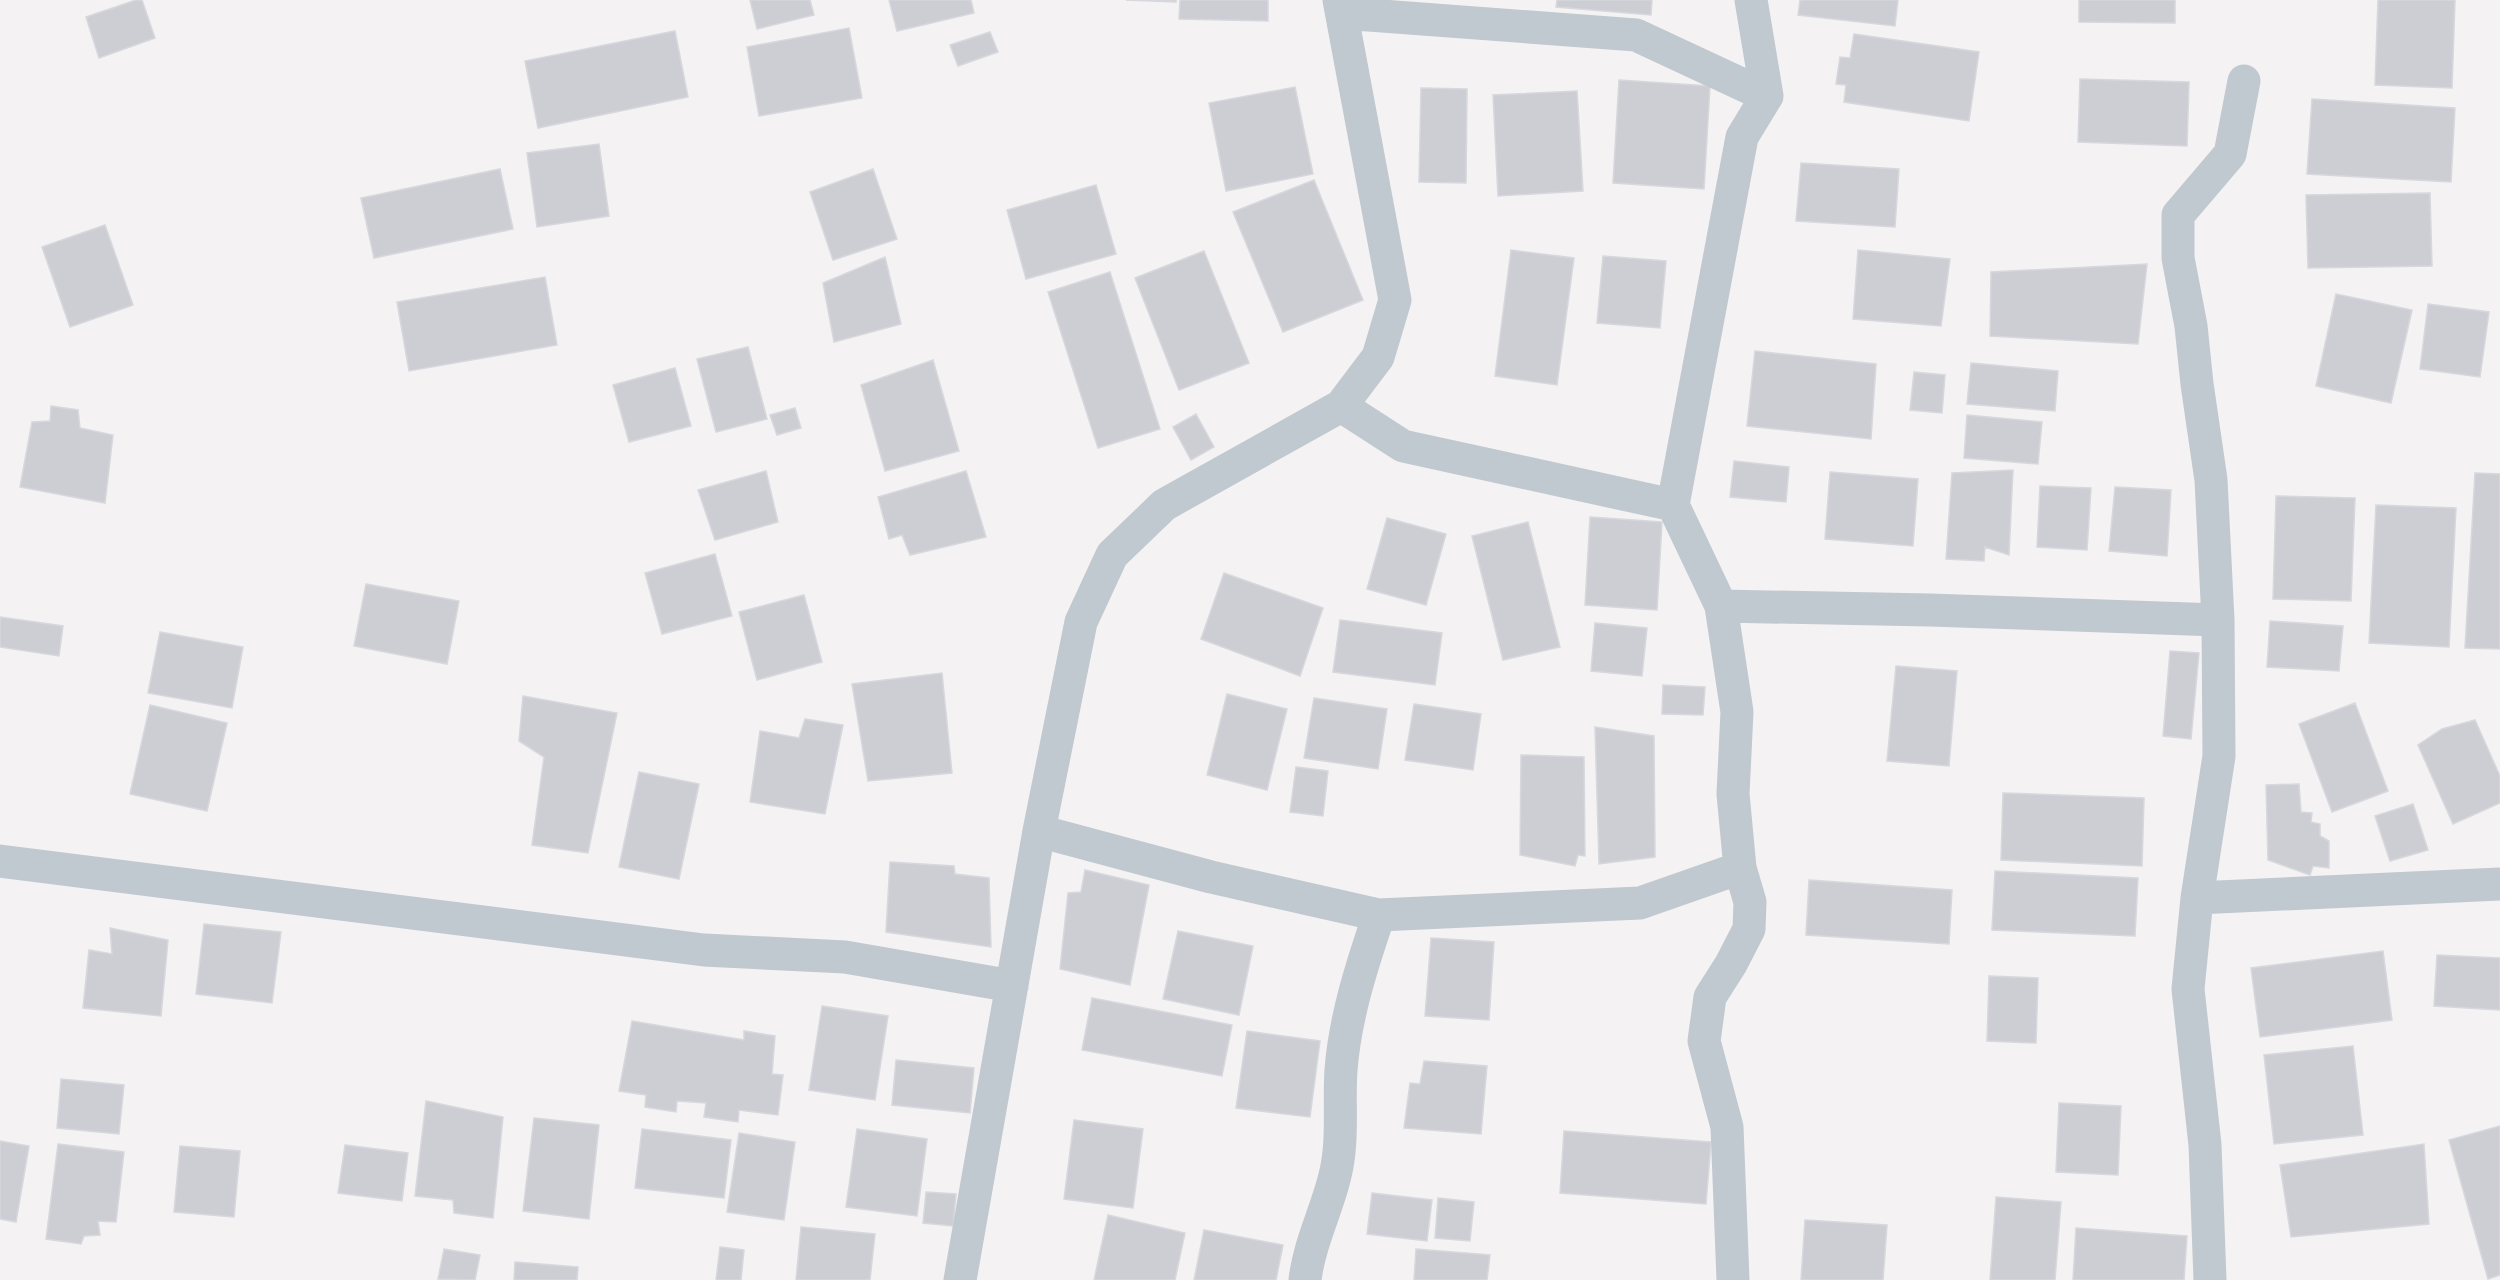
<svg xmlns="http://www.w3.org/2000/svg" width="2500" height="1280" font-family="'Fira Sans Condensed',sans-serif">
  <rect width="100%" height="100%" fill="#f4f2f2"/>
  <path fill="#ccced4" stroke="#d6d8dd" stroke-width="1.5" d="M136,0H142L155,38L99,58L86,17Z
    M750,0H810L814,15L757,29Z
    M889,0H971L974,13L897,31Z
    M1126,0H1176V2Z
    M1180,0H1268V21L1179,19Z
    M1557,0H1652L1651,15L1556,7Z
    M1800,0H1898L1895,26L1798,15Z
    M2079,0H2175V23L2079,22Z
    M2378,0H2455L2452,88L2375,85Z
    M849,28L862,98L759,116L747,47Z
    M675,31L688,97L538,128L525,61Z
    M990,32L998,52L958,66L950,45Z
    M1854,34L1979,52L1969,121L1844,102L1846,85L1836,84L1840,57L1850,58Z
    M2080,79L2189,82L2187,146L2078,142Z
    M1619,80L1710,86L1704,189L1613,183Z
    M1295,87L1313,174L1226,191L1209,103Z
    M1421,88L1467,89L1466,183L1419,182Z
    M1577,91L1583,191L1498,196L1493,95Z
    M2312,99L2455,108L2451,182L2307,174Z
    M599,144L609,216L537,227L527,153Z
    M1801,163L1899,169L1895,227L1796,221Z
    M500,169L513,229L374,258L361,198Z
    M873,169L897,239L833,260L810,192Z
    M1314,180L1363,300L1283,332L1233,212Z
    M1096,185L1116,254L1026,279L1007,210Z
    M2430,193L2432,266L2308,268L2306,195Z
    M105,225L133,305L70,327L42,247Z
    M1511,250L1574,258L1557,385L1495,376Z
    M1858,250L1950,259L1941,326L1853,319Z
    M1204,251L1249,363L1179,390L1135,278Z
    M1603,256L1666,261L1660,328L1597,323Z
    M885,257L901,324L834,342L823,283Z
    M2147,264L2138,344L1990,336L1991,272Z
    M1110,272L1160,429L1098,448L1048,292Z
    M545,277L557,345L409,371L397,302Z
    M2336,294L2412,310L2391,403L2316,386Z
    M2428,304L2489,312L2480,377L2420,369Z
    M748,347L767,419L716,432L697,359Z
    M1755,351L1876,364L1871,439L1747,426Z
    M933,360L959,451L885,471L861,385Z
    M1971,363L2058,371L2055,411L1967,404Z
    M675,368L691,426L629,442L613,385Z
    M1914,372L1945,375L1942,413L1910,410Z
    M51,406L78,410L80,428L113,435L105,503L20,487L32,422L50,421Z
    M795,408L801,428L777,435L770,415Z
    M1196,414L1214,447L1191,460L1173,427Z
    M1967,415L2042,422L2038,464L1964,458Z
    M1734,461L1789,467L1786,502L1730,497Z
    M2013,470L2009,555L1985,547L1984,561L1946,559L1952,473Z
    M766,471L778,522L715,540L698,490Z
    M966,471L986,537L910,555L902,535L889,539L878,497Z
    M1830,472L1918,479L1913,546L1825,539Z
    M2475,473L2500,474V649L2465,648Z
    M2040,486L2091,488L2087,550L2037,547Z
    M2115,487L2171,490L2167,556L2109,551Z
    M2276,496L2355,498L2351,601L2273,599Z
    M2376,505L2456,508L2449,647L2369,643Z
    M1590,517L1662,522L1657,610L1585,605Z
    M1387,518L1446,534L1426,605L1367,589Z
    M1528,522L1560,647L1503,660L1472,536Z
    M715,554L732,616L662,634L645,573Z
    M1224,573L1323,608L1300,676L1201,639Z
    M366,584L459,601L447,664L354,646Z
    M804,595L822,662L757,680L739,612Z
    M0,617L63,626L59,656L0,647Z
    M1340,620L1442,633L1435,685L1333,672Z
    M2270,621L2343,626L2339,671L2267,667Z
    M1595,623L1647,628L1642,676L1591,671Z
    M160,632L243,647L232,708L148,693Z
    M2170,651L2199,653L2191,739L2163,736Z
    M1896,666L1957,671L1949,766L1887,761Z
    M942,673L952,773L868,781L852,684Z
    M1663,685L1705,687L1703,715L1662,714Z
    M1227,694L1287,709L1267,790L1207,775Z
    M523,696L617,713L588,853L532,845L544,757L519,741Z
    M1314,698L1387,709L1378,769L1304,758Z
    M2355,703L2388,791L2332,812L2299,724Z
    M1414,704L1481,714L1473,770L1405,760Z
    M150,705L227,723L207,811L130,794Z
    M805,719L843,725L825,814L750,802L760,731L799,738Z
    M2475,720L2500,776V803L2453,824L2418,745L2442,729Z
    M1595,727L1654,736L1655,857L1599,864Z
    M1521,755L1584,757L1585,856L1578,855L1575,866L1520,855Z
    M1296,767L1328,771L1323,816L1290,812Z
    M639,772L699,784L679,879L619,867Z
    M2299,784L2301,812L2312,813L2311,822L2320,824V836L2329,841V868L2313,866L2310,875L2268,860L2266,785Z
    M2003,793L2144,798L2142,866L2001,860Z
    M2413,804L2428,850L2390,861L2375,816Z
    M890,862L954,866L955,874L989,878L991,947L886,932Z
    M1085,870L1149,885L1130,985L1060,969L1068,893L1081,892Z
    M1995,871L2138,878L2135,936L1992,930Z
    M1809,880L1952,890L1949,944L1806,935Z
    M204,924L281,932L272,1003L196,994Z
    M110,928L168,940L161,1016L83,1008L89,950L112,954Z
    M1178,931L1253,946L1239,1015L1163,999Z
    M1431,938L1494,942L1489,1020L1425,1016Z
    M2383,951L2392,1020L2260,1037L2251,968Z
    M2437,955L2500,958V1010L2434,1006Z
    M1989,976L2038,978L2036,1043L1987,1041Z
    M1092,998L1232,1025L1222,1076L1082,1050Z
    M822,1006L888,1016L875,1100L809,1090Z
    M632,1021L744,1040V1031L775,1036L772,1074L783,1075L778,1115L739,1110L738,1122L704,1117L706,1103L677,1101L676,1112L645,1107L646,1095L619,1091Z
    M1247,1031L1320,1041L1310,1117L1236,1108Z
    M2353,1046L2363,1135L2274,1144L2264,1055Z
    M896,1060L974,1068L970,1113L892,1105Z
    M1424,1061L1487,1066L1481,1134L1404,1128L1410,1083L1420,1084Z
    M61,1079L124,1085L119,1134L57,1128Z
    M426,1101L503,1117L493,1218L454,1213L453,1200L415,1196Z
    M2059,1103L2121,1106L2118,1175L2056,1172Z
    M534,1118L599,1125L589,1219L523,1211Z
    M1074,1120L1143,1129L1133,1208L1064,1199Z
    M2500,1126V1275L2488,1279L2449,1140Z
    M642,1129L731,1140L724,1198L635,1188Z
    M857,1129L927,1139L917,1216L846,1207Z
    M1564,1131L1711,1142L1706,1204L1560,1193Z
    M739,1133L795,1142L784,1220L727,1212Z
    M0,1141L29,1146L16,1222L0,1219Z
    M58,1144L124,1152L116,1222L98,1221L100,1235L84,1236L81,1244L46,1239Z
    M2424,1144L2429,1224L2291,1237L2280,1165Z
    M345,1145L408,1153L402,1201L338,1193Z
    M180,1146L240,1151L234,1217L174,1212Z
    M926,1192L956,1194L953,1226L923,1223Z
    M1372,1193L1432,1200L1427,1241L1367,1234Z
    M1996,1197L2061,1202L2055,1280H1990Z
    M1438,1198L1474,1202L1470,1241L1435,1238Z
    M1108,1215L1185,1233L1175,1280H1094Z
    M1805,1220L1887,1225L1883,1280H1801Z
    M801,1227L875,1234L870,1280H796Z
    M2076,1228L2187,1236L2184,1280H2073Z
    M1204,1230L1283,1245L1276,1280H1194Z
    M720,1247L744,1250L741,1280H716Z
    M444,1249L480,1255L475,1280L438,1279Z
    M1416,1249L1490,1255L1487,1280H1414Z
    M515,1262L578,1267L577,1280H514Z"/>
  <g fill="none" stroke-linecap="round" stroke-linejoin="round">
    <path stroke="#c0c8d0" stroke-width="33" d="M1342,13L1636,35L1767,96
      M1341,406L1403,446L1673,505
      M1721,606L1930,610L2218,620L2219,756L2197,898L2188,989L2205,1145L2210,1280
      M2218,620L2211,480L2197,384L2191,326L2178,258V215L2230,154L2244,81
      M1039,831L1211,877L1379,915L1640,903L1740,868
      M0,861L704,950L845,957L1012,986
      M2197,898L2500,884
      M960,1280L1039,831L1081,622L1112,555L1164,505L1341,406L1378,357L1395,300L1339,0
      M1305,1280C1310,1236 1335,1196 1339,1152C1342,1125 1339,1097 1341,1070C1345,1017 1362,965 1379,915
      M1733,1280L1727,1127L1704,1041L1710,997L1731,964L1749,929L1750,902L1740,868L1733,794L1737,712L1721,606L1673,505L1742,137L1767,96L1751,0"/>
  </g>
</svg>
